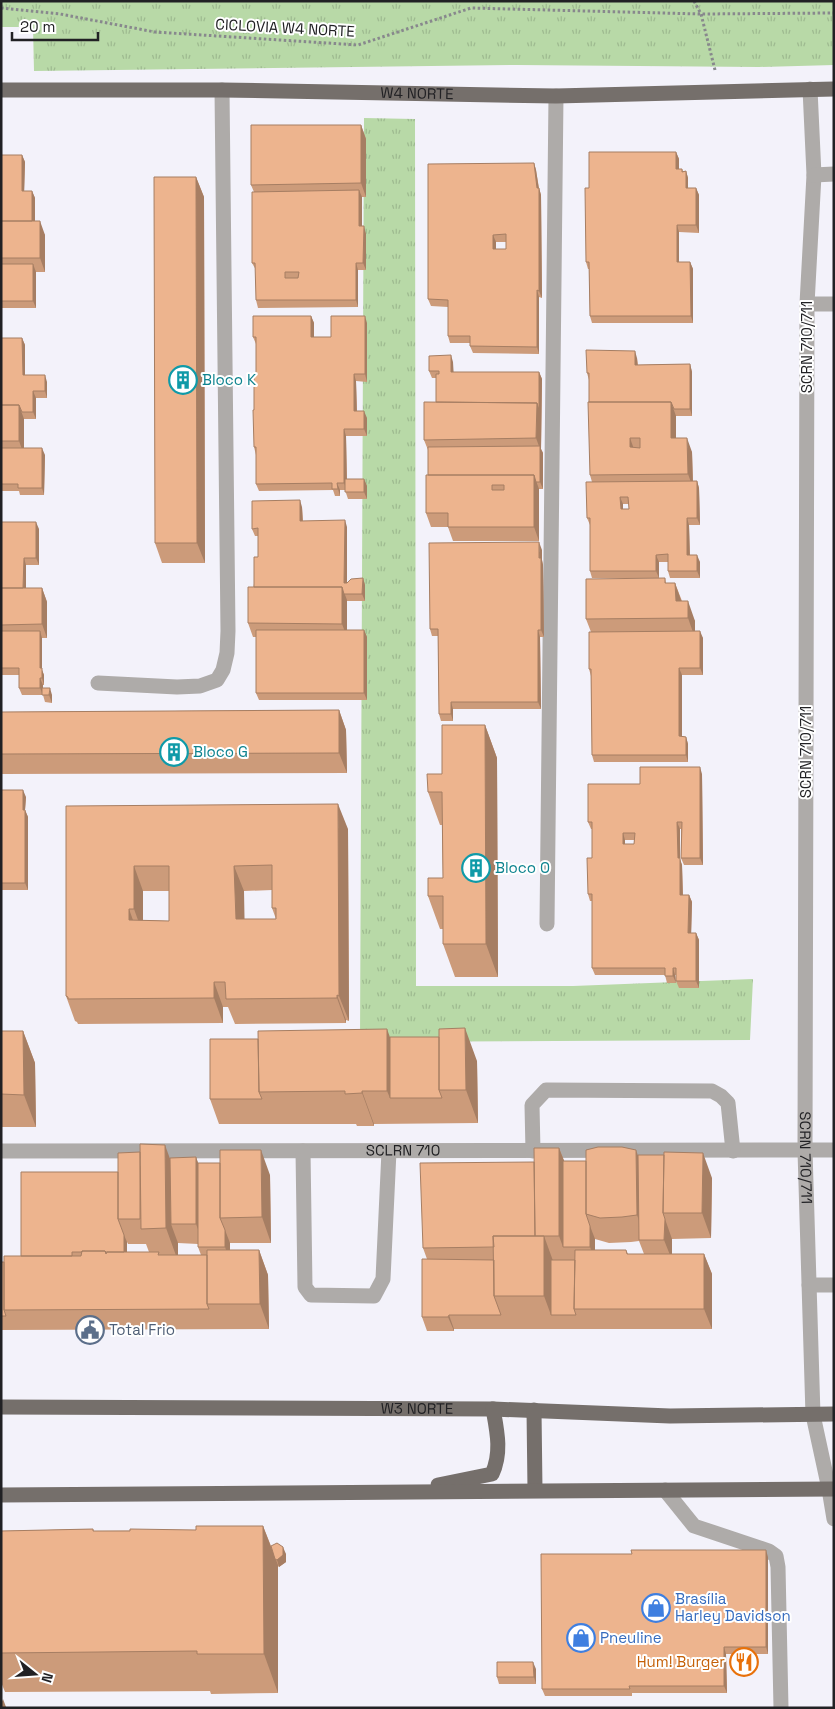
<svg xmlns="http://www.w3.org/2000/svg" width="835" height="1709" font-family="'Space Grotesk',sans-serif">
  <defs>
    <pattern id="park-tufts" width="24" height="20" patternUnits="userSpaceOnUse" patternTransform="scale(1.25)"><rect width="24" height="20" fill="#b8d9a7"/><path d="M3 7l-1-3M5 7V3M7 7l1-3M15 17l-1-3M17 17v-4M19 17l1-3" fill="none" stroke="#9eba90"/></pattern>
  </defs>
  <rect width="100%" height="100%" fill="#f3f2fa"/>
  <path fill="url(#park-tufts)" d="M1,1H834V65L759,67L517,65L34,71L33,27H1Z
    M364,118L415,119L416,986H573L753,979L750,1040L360,1042Z"/>
  <g fill="none" stroke-linecap="round" stroke-linejoin="round">
    <path stroke="#88888d" stroke-width="3" stroke-dasharray="2.5 2.5" stroke-linecap="butt" d="M694,1L701,14L715,70
      M1,8L60,14L155,32L358,45L471,8L701,14L834,13"/>
    <g stroke="#aeaba9" stroke-width="15">
      <path id="s1" d="M810,89L814,175L807,304L805,1151L813,1415L829,1489L834,1519"/>
      <path d="M814,175L834,174"/>
      <path d="M807,304H834"/>
      <path d="M98,683L177,687L200,686L217,680L223,670L227,653L228,631L222,90"/>
      <path d="M547,924L556,96"/>
      <path id="s2" d="M1,1151L834,1150"/>
      <path d="M303,1151L305,1287L311,1295L374,1296L383,1279L389,1151"/>
      <path d="M533,1151L532,1105L546,1090L712,1091L721,1096L728,1103L733,1151"/>
      <path d="M809,1285H834"/>
      <path d="M665,1490L694,1526L769,1551L776,1556L778,1567L781,1708"/>
    </g>
    <g stroke="#756f6b" stroke-width="15">
      <path id="s3" d="M1,90H222L556,96L834,89"/>
      <path id="s4" d="M1,1407L493,1409L670,1416L834,1414"/>
      <path d="M534,1410L535,1490"/>
      <path d="M438,1485L492,1474C502,1453 497,1431 493,1409"/>
      <path d="M1,1495L834,1489"/>
    </g>
  </g>
  <path fill="#cc9b7a" fill-rule="evenodd" d="M361,125L366,139V197H362V226L366,234V270H358V307L258,308L256,300V270L252,263L254,192L251,185Z
    M676,152L679,159V169H682L683,171H686L688,178V188H696L699,195V233L679,232V262H690L693,269V323H592L590,316L589,269H588L586,262L589,188Z
    M1,155H22L25,162L24,191H32L35,198V221L45,235V272H36V308H1Z
    M534,163L536,170L539,188L541,195L542,298L539,297V354L473,353L470,346V343H450L448,336V307L431,306L428,299ZM496,242H506V249H496Z
    M196,177L204,197L205,563H162L155,543Z
    M311,316L314,323V337H331L367,323V382L356,381L357,411L367,418V436H346L347,479H364L367,486V499H348L345,490H340V496H335L333,490L259,491L256,484V455L254,447L256,374V344L253,337Z
    M1,338H22L25,345V375L47,382V398H36V419H24V448L45,455L44,495H20L19,491H1Z
    M637,358L638,365L690,364L692,372V416H676V438L692,452L693,481H697L699,488L700,525H689L690,555L700,562V578H670L668,571V562H659V578H592L590,571V525L587,518L592,482L590,475L589,380L587,373ZM623,504H629V509H623Z
    M453,362V372H539L542,379L541,449L543,453V489H539V541H453L448,527H431L426,513L428,475V450L424,440L436,402V378H432L429,371Z
    M302,507L303,521L347,527V583L363,578L365,585V601H347V630H364L367,637V700H259L256,693V637H253L248,623L258,557V536H255L252,529Z
    M1,522L39,529V565H26V588H42L47,602V638H42V670L44,675V685H43V688L52,695V703L45,702L43,695H22L19,688V675H1Z
    M542,550V560L543,565L544,637H540L541,709H453V721H441L439,714L438,636H432L430,629Z
    M665,578L666,583H675L682,601L695,621V631L703,638V675H682V736L686,737L688,744V762H594L592,755L591,676L589,669L591,632L586,619Z
    M339,710L346,730L347,773L1,774V712Z
    M485,725L497,758L498,977H455L443,944V929H440L428,896L443,878L442,825H440L428,792L442,774Z
    M702,774L703,865H684L681,858V829H680V859L682,865L683,895H689L692,902L691,933H696L699,940V988H679L676,981V975H675L676,983H667L665,975H595L592,968V901H590L588,894L592,858V829H591L588,822L640,784ZM625,840H634V844H625Z
    M1,790L26,797L25,810L28,817V890H1Z
    M66,806L348,829L349,1021L346,1020V1023L235,1024L228,1007H223V1023L78,1024L77,1022L75,1021L66,996ZM272,890V908L276,919H244V891ZM143,891H169V921L143,920Z
    M1,1031H23L35,1063L36,1127H1Z
    M390,1037L477,1061L478,1123L374,1124V1126H357L356,1124H219L210,1099Z
    M559,1148L564,1161H586L638,1155L712,1178L711,1238L672,1239V1254H704L712,1274V1329H454V1331H427L422,1317L427,1259L423,1248L534,1162ZM595,1239L609,1243L631,1242L639,1241L644,1254H628L626,1250H595Z
    M196,1157L198,1163L270,1175L271,1243H230V1250H259L268,1275L269,1329L1,1330V1262H4L21,1256L118,1172L170,1158ZM127,1242L128,1244H146L149,1252H127ZM178,1243L198,1244V1247L201,1255H178Z
    M263,1526L271,1546L286,1554V1562L279,1567L278,1566V1693L211,1694L210,1691L5,1692L1,1682V1531L93,1529L94,1531L196,1530Z
    M768,1557V1654H726L727,1693H632V1696H545L542,1689Z
    M536,1669V1684H499L497,1677Z"/>
  <path fill="#a67e63" d="M361,125L366,139V197L361,183Z
    M676,152L679,159V177L676,169Z
    M22,155L25,162L24,198L22,191Z
    M534,163L536,170L539,190V188L541,195L542,298L539,291L537,188Z
    M686,171L688,178V195L686,188Z
    M196,177L204,197L205,563L197,543Z
    M696,188L699,195V233L696,225Z
    M359,190L362,197V234L359,226Z
    M32,191L35,198V235L32,228Z
    M40,221L45,235V272L40,258Z
    M677,225L679,232V269L677,262Z
    M364,226L366,234V270L363,263Z
    M493,235L496,242V256L493,249Z
    M690,262L693,269V323L691,316Z
    M356,263L358,270V307L356,300Z
    M33,264L36,272V308L33,301Z
    M537,290L539,297V354L537,347Z
    M311,316L314,323V344L311,337Z
    M365,316L367,323V382L365,374Z
    M22,338L25,345V382L23,375Z
    M635,351L637,358L638,372L635,365Z
    M451,355L453,362L454,379L451,372Z
    M690,364L692,372V416L690,409Z
    M539,372L542,379L541,449L543,453V489L540,482V449L536,438L537,403Z
    M354,374L356,381L357,418L354,411Z
    M45,375L47,382V398L45,391Z
    M33,391L36,398V419L33,412Z
    M671,402L676,416V452L671,438Z
    M19,405L24,419V455L19,441Z
    M364,411L367,418V436L364,429Z
    M344,429L346,436L347,490L344,483Z
    M630,438L635,452L630,447Z
    M687,438L692,452L693,488L688,474Z
    M42,448L45,455L44,495L42,488Z
    M534,475L539,489V541L534,527Z
    M364,479L367,486V499L364,492Z
    M697,481L699,488L700,525L697,518Z
    M337,483L340,490V496L338,489Z
    M620,497L623,504V516L621,509Z
    M300,500L302,507L303,528L300,521Z
    M687,518L689,525L690,562L687,555Z
    M345,520L347,527V590L344,583Z
    M36,522L39,529V565L36,558Z
    M539,542L542,550V560L543,565L544,637L541,630Z
    M656,555L659,562V578L656,571Z
    M697,555L700,562V578L697,571Z
    M24,558L26,565V602L23,594Z
    M363,578L365,585V601L362,594Z
    M675,583L682,603L676,601Z
    M342,587L347,600V637L342,624Z
    M42,588L47,602V638L42,624Z
    M688,601L695,621V638L688,618Z
    M364,630L367,637V700L364,693Z
    M538,630L540,637L541,709L538,702Z
    M40,631L42,638V670L44,675V685L42,678L40,668Z
    M700,631L703,638V675L700,668Z
    M679,668L682,675V743L679,736Z
    M40,678L43,685V695L40,688Z
    M50,688L52,695V703L49,695Z
    M451,702L453,709V721L451,714Z
    M339,710L346,730L347,773L339,753Z
    M485,725L497,758L498,977L486,944Z
    M686,737L688,744V762L686,755Z
    M700,767L702,774L703,865L700,858Z
    M23,790L26,797L25,810L28,817V890L25,883L23,810Z
    M338,804L348,829L349,1021L339,996Z
    M677,822L680,829V859L682,865L683,902L680,895L678,858Z
    M623,833L625,840V851L623,844Z
    M134,866L143,891V934L134,909Z
    M234,866L244,891L245,944L236,919Z
    M689,895L692,902L691,940L688,933Z
    M129,909L138,934L129,920Z
    M696,933L699,940V988L696,981Z
    M673,968L675,975L676,983L673,976Z
    M214,982L223,1007V1023L214,998Z
    M337,995L346,1020V1023L337,998Z
    M465,1028L477,1061L478,1123L466,1090Z
    M387,1029L399,1062L390,1098L387,1091Z
    M23,1031L35,1063L36,1127L24,1095Z
    M362,1091L374,1124V1126L362,1093Z
    M165,1145L177,1178L171,1224L178,1243V1261L166,1228Z
    M559,1148L569,1173L563,1247L559,1236Z
    M261,1150L270,1175L271,1243L262,1217Z
    M636,1150L645,1175L646,1240L637,1215Z
    M703,1153L712,1178L711,1238L702,1213Z
    M196,1157L203,1177V1243L196,1224Z
    M665,1219L672,1239V1260L664,1240Z
    M590,1226L595,1239V1261L590,1247Z
    M225,1230L230,1243V1261L225,1247Z
    M124,1235L127,1242V1260L124,1252Z
    M544,1236L556,1269L551,1315L544,1296Z
    M259,1250L268,1275L269,1329L260,1304Z
    M704,1254L712,1274V1329L704,1309Z
    M449,1315L454,1329V1331L448,1317Z
    M263,1526L278,1565V1693L264,1654Z
    M283,1547L286,1554V1562L279,1567L277,1560Z
    M766,1550L768,1557V1654L766,1647Z
    M724,1647L726,1654L727,1693L724,1686Z
    M533,1662L536,1669V1684L534,1677Z
    M3,1699L6,1707L5,1708H1V1704Z"/>
  <path fill="#edb48e" stroke="#a67e63" fill-rule="evenodd" d="M251,125H361V183L251,185Z
    M589,152H676V169H682V172L686,171V188H696V225H677V262H690L691,316H590L589,262H586L585,188H589Z
    M1,155H22V191H32V221H1Z
    M534,163L537,188H539V291L537,290V347L470,346V336H448V300L428,299V164ZM506,234V249H493V235Z
    M154,177H196L197,543H155Z
    M359,190V226H364L363,263H356V300H256L255,263H252V192ZM285,272H299L298,278H285Z
    M1,221H40V258H1Z
    M1,264H33V301H1Z
    M253,316H311V337H331V316H365V374H354V411H364V429H344V483H337L338,489H332V483L256,484V447H254L253,410H254V374H256V337H253Z
    M1,338H22L23,375H45V391H33V412H22L19,405H1Z
    M586,350L635,351V365L690,364V409H674L671,402H589V373H587Z
    M451,355V372H539V410L537,403L436,402V374H439V371H429V356Z
    M424,402L537,403L536,438L424,440Z
    M588,402H671V438H687L688,474L590,475ZM630,438H640V448L630,447Z
    M1,405H19V441H1Z
    M540,446V482H536L534,475H428V447Z
    M1,448H42V488H18V484H1Z
    M426,475H534V527H448V513H426ZM492,485H504V490H492Z
    M345,479H364V492H345Z
    M697,481V518H687V555H697V571H668V554L656,555V571H590V518H587L586,482ZM620,497H628L629,509H621Z
    M300,500V521L345,520L344,583H347L351,579L363,578L362,594H344L342,587H254V557H258V528L252,529V501Z
    M1,522H36V558H24L23,588H1Z
    M539,542V558H541V630H538V702H451V714H439L438,629H430L429,543Z
    M665,578V583H675L676,601H688V618L586,619V579Z
    M248,587H342V624L248,623Z
    M1,588H42V624L1,625Z
    M256,630H364V693H256Z
    M1,631H40V668H42V678H40V688H19V668H1Z
    M700,631V668H679V736L686,737V755H592L591,669H589V632Z
    M42,688H50L49,695H42Z
    M339,710V753L1,754V712Z
    M442,725H485L486,944H443V896H428V878H443L442,792H428L427,774H442Z
    M640,767H700V858H681L682,822H677L678,858H680V895H689L688,933H696V981H676V968H673V976H665V968H592V894H588L587,858H592V822H588V784H640ZM623,833H635L634,844H623Z
    M1,790H23V810H25V883H1Z
    M338,804L339,996L337,995V998L226,999L225,982H214V998L68,999V997L66,996V806ZM272,865V908H276V919H236L234,866ZM134,866H169V921L129,920V909H134Z
    M465,1028L466,1090H439V1029Z
    M387,1029V1091H362V1093L345,1094V1091L259,1092L258,1031Z
    M1,1031H23L24,1095L1,1094Z
    M390,1037H439V1090L442,1098H390Z
    M210,1039H258L259,1092L262,1099H210Z
    M140,1144L165,1145L166,1228L141,1229Z
    M598,1147H622L636,1150L637,1215L622,1217L600,1218L586,1214V1150Z
    M534,1148H559V1236H535Z
    M220,1150H261L262,1217L220,1218Z
    M140,1152V1219H118V1153Z
    M664,1152L703,1153L702,1213H663Z
    M638,1155H664L663,1213L665,1219L664,1240H639Z
    M196,1157V1224H171L170,1158Z
    M563,1161H586V1214L590,1226V1247H563Z
    M534,1162L535,1236H493L494,1247L423,1248L420,1163Z
    M198,1163H220V1218L225,1230V1247H198Z
    M21,1172H118V1219L124,1235V1252H106L105,1251H82V1252H72V1256H21Z
    M493,1236H544V1296H494Z
    M207,1250H259L260,1304H207Z
    M575,1250H626L627,1254H704V1309H574Z
    M82,1251H105L106,1254L107,1252H159L158,1255H207V1304L209,1309L4,1310V1256H81Z
    M422,1259L494,1260V1296L501,1315H449L448,1317H422Z
    M551,1260H575L574,1309L576,1315H551Z
    M1,1262H4V1310L6,1316H1Z
    M196,1526H263L264,1654H197V1651L1,1653V1531L93,1529V1531H130V1529L196,1530Z
    M277,1543L283,1547V1555L277,1560L275,1559L271,1546Z
    M631,1550H766V1647H724V1686H629L630,1689H542L541,1554H632Z
    M497,1662H533L534,1677H497Z"/>
  <defs>
    <symbol id="building-ring" viewBox="-11 -11 22 22"><circle r="9.5" fill="#fff" stroke="#0f9aa8" stroke-width="1.5"/><path d="M-4-6H4V6H1V3H-1V6H-4ZM-2.5-4.3h1.7v1.8h-1.7ZM.8-4.3h1.7v1.8H.8ZM-2.5-1h1.7V.8h-1.7ZM.8-1h1.7V.8H.8Z" fill="#0f9aa8"/></symbol>
    <symbol id="civic-ring" viewBox="-11 -11 22 22"><circle r="9.5" fill="#fff" stroke="#5c6f8a" stroke-width="1.5"/><path d="M-.6-6.5H3V-4.5H.6V-3L4-1V1h2V6H-6V1h2V-1L-.6-3ZM-1.2 2.5V6h2.4V2.5Z" fill="#5c6f8a"/></symbol>
    <symbol id="shop-ring" viewBox="-11 -11 22 22"><circle r="9.5" fill="#fff" stroke="#3f7fe0" stroke-width="1.5"/><path d="M-5-2.5h2.3a2.7 3.5 0 0 1 5.4 0H5L5.5 6h-11ZM-1.5-2.5h3a1.5 2.3 0 0 0-3 0Z" fill="#3f7fe0"/></symbol>
    <symbol id="restaurant-ring" viewBox="-11 -11 22 22"><circle r="9.5" fill="#fff" stroke="#e8710a" stroke-width="1.5"/><path d="M-5-6h1v4h1v-4h1v4h1v-4h1v5L-1.5 .5V6h-2V.5L-5-1ZM5-6V6H3V1.5H1.5Q1.5-4 5-6Z" fill="#e8710a"/></symbol>
  </defs>
  <g fill-rule="evenodd">
    <use href="#building-ring" x="167" y="364" width="32" height="32"/>
    <use href="#building-ring" x="158" y="736" width="32" height="32"/>
    <use href="#building-ring" x="460" y="852" width="32" height="32"/>
    <use href="#civic-ring" x="74" y="1314" width="32" height="32"/>
    <use href="#shop-ring" x="640" y="1592" width="32" height="32"/>
    <use href="#shop-ring" x="565" y="1622" width="32" height="32"/>
    <use href="#restaurant-ring" x="728" y="1646" width="32" height="32"/>
  </g>
  <g text-anchor="middle" stroke-width="4" stroke-linejoin="round" paint-order="stroke">
    <g font-size="15" fill="#212124" stroke="#fff">
      <text transform="translate(285 28) rotate(3)" y="5">CICLOVIA W4 NORTE</text>
      <text dy="5" stroke="none"><textPath href="#s3" startOffset="416">W4 NORTE</textPath></text>
      <text transform="translate(807 347) rotate(-90)" y="5">SCRN 710/711</text>
      <text transform="translate(806 752) rotate(-90)" y="5">SCRN 710/711</text>
      <text dy="5" stroke="none"><textPath href="#s2" startOffset="402">SCLRN 710</textPath></text>
      <text dy="5" stroke="none"><textPath href="#s1" startOffset="1069">SCRN 710/711</textPath></text>
      <text dy="5" stroke="none"><textPath href="#s4" startOffset="416">W3 NORTE</textPath></text>
    </g>
    <g font-size="15" fill="#0d838f" stroke="#fff" text-anchor="start">
      <text x="202" y="385">Bloco K</text>
      <text x="193" y="757">Bloco G</text>
      <text x="495" y="873">Bloco O</text>
    </g>
    <g font-size="15" fill="#4e5e75" stroke="#fff" text-anchor="start">
      <text x="109" y="1335">Total Frio</text>
    </g>
    <g font-size="15" fill="#366cbe" stroke="#fff" text-anchor="start">
      <text x="675" y="1604">Brasília<tspan x="675" dy="17">Harley Davidson</tspan></text>
      <text x="600" y="1643">Pneuline</text>
    </g>
    <g font-size="15" fill="#c56008" stroke="#fff" text-anchor="end">
      <text x="725" y="1667">Hum! Burger</text>
    </g>
  </g>
  <rect width="835" height="1709" fill="none" stroke="#212124" stroke-width="5"/>
  <g transform="translate(35 1674) rotate(107)" stroke="#ffffff" stroke-width="4" paint-order="stroke">
  <path d="M0-4L9 19L0 12L-9 19Z" fill="#212124"/>
  <text y="-8" font-size="14" font-weight="bold" text-anchor="middle" fill="#212124">N</text>
  </g>
  <path d="M12 32v8h86v-8" fill="none" stroke="#212124" stroke-width="2.5"/>
  <text x="20" y="32" font-size="15" fill="#212124" stroke="#ffffff" stroke-width="4" paint-order="stroke">20 m</text>
</svg>
